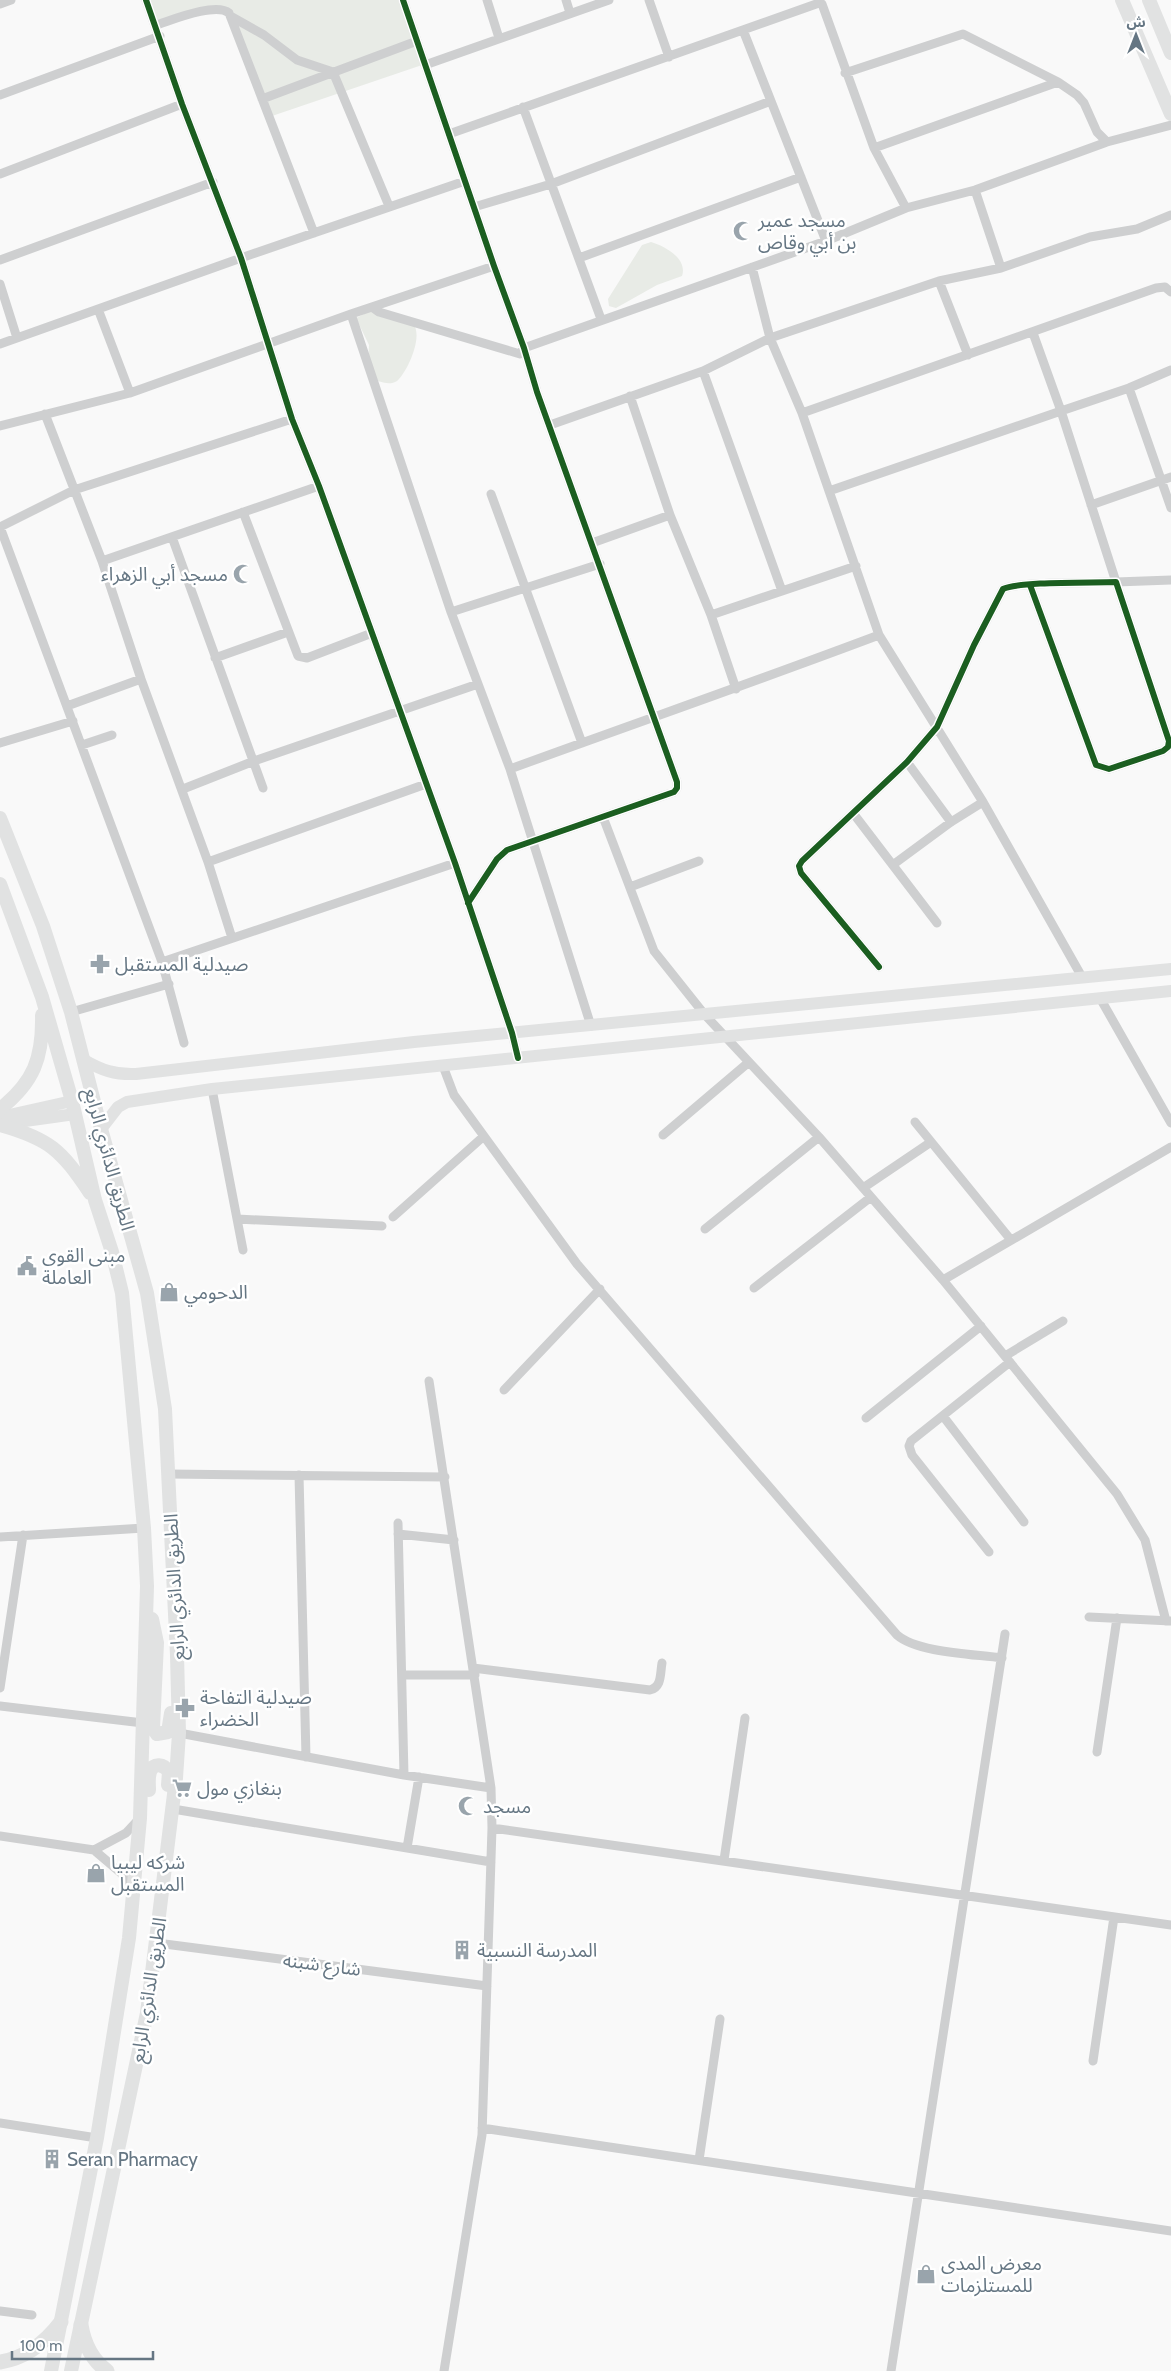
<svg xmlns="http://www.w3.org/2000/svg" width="1171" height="2371" font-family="Cabin,'Noto Sans Arabic',sans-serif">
  <rect width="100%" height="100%" fill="#f9f9f9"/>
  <path fill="#e8ebe6" d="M147,0H403L425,64L272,116L226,9L156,24Z
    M651,242C665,246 688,259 682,276L657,285L616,308L609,306L608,299L642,245Z
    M374,309C385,313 401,315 411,322C426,332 407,373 397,381C391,385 384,383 378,381L368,361L369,345L356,318Z"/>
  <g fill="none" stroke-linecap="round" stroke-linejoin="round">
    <path stroke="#cecfd0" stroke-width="9" d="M146,0L182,104L241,258L292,419L319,486L455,863L512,1033L518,1058
      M403,0L494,266L524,348L537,392L677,782V788L674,792L507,850L497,859L468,903
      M487,0L499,38
      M566,0L570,13
      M649,0L669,57
      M0,4L11,0
      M232,17L264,35L297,60L333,72L389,206
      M156,25C172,20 216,2 229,13L314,233
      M743,30L826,241
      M425,65L609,0
      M845,73L963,34L1058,82L1077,95L1084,103L1097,132L1107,142
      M0,95L160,36
      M262,99L417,41
      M523,107L601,319
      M449,134L819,3L822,4L874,148L906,208
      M874,148L1058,82
      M0,174L182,104
      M975,190L1001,268
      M474,207L551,184L771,101
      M579,258L801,177
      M0,260L213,182
      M752,267L770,338L802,413L879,635L983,802L1082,977
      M939,281L968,355
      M0,284L17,338
      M372,307L379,312L520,354L524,348L826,241L906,208L975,190L1107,142L1171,125
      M98,309L130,393
      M351,314L451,612L510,769L591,1026
      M0,344L241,258L465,181
      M1171,370L1129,388L1061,411L1116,582L1171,580
      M703,371L782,591
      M1129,388L1171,508
      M630,396L670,515L711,615L736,689
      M802,413L1156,288L1165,287L1171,292
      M45,414L102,561L141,679L208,862L232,938
      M550,425L703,371L770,338L939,281L1001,268L1090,237L1137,229L1171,215
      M0,426L130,393L351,314L494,266
      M829,491L1061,411L1033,333
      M491,494L582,743
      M1091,505L1171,477
      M243,512L298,656L307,658L372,633
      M0,527L162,962L184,1043
      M0,527L74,490L292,419
      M172,537L263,788
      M592,543L670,515
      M102,561L319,486
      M451,612L600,564
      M711,615L856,566
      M215,658L288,632
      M67,706L141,679
      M0,743L73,721
      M82,745L112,735
      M907,762L951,822
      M510,769C633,724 757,681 879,635
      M183,789L254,761L478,684
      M853,813L937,923
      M603,817L654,951L705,1015L819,1137L943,1280L1117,1494L1145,1540L1166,1621
      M208,862L426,784
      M894,864L951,822L983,802
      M630,887L699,861
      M162,962L455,863
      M879,967L801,873L799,866L802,861L907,762L937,727L974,645L1003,589C1019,581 1093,583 1116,582L1169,741L1168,747L1163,751L1109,769L1096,765L1030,585
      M1100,998L1171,1123
      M71,1012L169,984
      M443,1066L454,1095L577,1264L897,1635C918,1653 974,1654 1002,1658
      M212,1089L243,1250
      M915,1122L1011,1240
      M663,1135L749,1062
      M863,1188L931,1142
      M393,1217L484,1136
      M237,1219L382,1226
      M705,1229L819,1137
      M943,1280L1171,1147
      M754,1288L871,1197
      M1005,1356L1063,1321
      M429,1381L491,1788L492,1828L482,2135L444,2371
      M504,1390L600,1289
      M943,1416L1024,1522
      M866,1418L981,1326
      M168,1474L445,1477
      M299,1475L306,1757
      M398,1523L404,1775
      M398,1534L454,1540
      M0,1537L144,1528
      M989,1552L912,1455L909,1446L911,1441L1010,1362
      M1089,1617L1171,1621
      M473,1668L650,1690C662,1687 660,1674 662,1663
      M402,1675H475
      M0,1688L23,1535
      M0,1706L143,1723
      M179,1733L404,1775L491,1788
      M1097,1752L1117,1618
      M173,1809L491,1862
      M492,1828L1171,1925
      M0,1836L94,1850L121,1873L134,1890
      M407,1848L419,1777
      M94,1850L126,1833L139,1819
      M724,1860L745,1718
      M157,1943L487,1986
      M1093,2061L1114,1917
      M0,2123L97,2138
      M482,2128L1171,2231
      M699,2160L720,2019
      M0,2311L32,2315
      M891,2371L1005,1634"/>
    <path stroke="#e1e2e2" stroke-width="12" d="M84,1060C101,1070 115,1075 136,1074L414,1042L1171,969
      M1,1117L72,1101
      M0,1121H25L75,1114
      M101,1129L118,1107L127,1102L212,1089L1171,991"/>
    <path stroke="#e1e2e2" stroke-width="14" d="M1122,0L1171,114
      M1149,0L1171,53
      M0,818L43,926L71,1012L101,1129L147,1293L165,1409L177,1655L179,1733L176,1778L147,2013L71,2371
      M0,884L42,997L72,1101L95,1200L112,1252L122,1293L144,1528L147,1586L140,1818L129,1938L97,2138L51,2371
      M0,1109C34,1082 43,1058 42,1015
      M0,1125C50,1139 61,1150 90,1193
      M152,1619L157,1643L153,1728L157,1734L168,1732L171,1713
      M149,1790C149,1784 148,1778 150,1772C153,1762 164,1764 169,1772L168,1785"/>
    <path stroke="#e1e2e2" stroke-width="15" d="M81,2325C84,2344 91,2359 107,2371
      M0,2362C26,2358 45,2343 61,2322"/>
    <defs>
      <path id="cycleway" d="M146,0L182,104L241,258L292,419L319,486L455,863L512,1033L518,1058
        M403,0L494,266L524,348L537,392L677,782V788L674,792L507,850L497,859L468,903
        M879,967L801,873L799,866L802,861L907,762L937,727L974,645L1003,589C1019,581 1093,583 1116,582L1169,741L1168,747L1163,751L1109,769L1096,765L1030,585"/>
    </defs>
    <use href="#cycleway" stroke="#fff" stroke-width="9"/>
    <use href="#cycleway" stroke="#1b5e20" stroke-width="6"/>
  </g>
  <defs>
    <symbol id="mosque-bare" viewBox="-9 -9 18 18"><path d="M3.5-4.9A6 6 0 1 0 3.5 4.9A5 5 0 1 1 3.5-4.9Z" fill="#99a4ac" stroke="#fff" stroke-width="2.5" paint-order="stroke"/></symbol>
    <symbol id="pharmacy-bare" viewBox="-9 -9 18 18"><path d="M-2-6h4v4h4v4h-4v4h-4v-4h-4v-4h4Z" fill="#99a4ac" stroke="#fff" stroke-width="2.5" paint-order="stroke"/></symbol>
    <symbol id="civic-bare" viewBox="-9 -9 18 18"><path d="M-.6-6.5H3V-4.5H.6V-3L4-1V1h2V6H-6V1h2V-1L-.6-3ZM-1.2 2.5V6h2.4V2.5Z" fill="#99a4ac" stroke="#fff" stroke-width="2.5" paint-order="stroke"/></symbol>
    <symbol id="shop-bare" viewBox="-9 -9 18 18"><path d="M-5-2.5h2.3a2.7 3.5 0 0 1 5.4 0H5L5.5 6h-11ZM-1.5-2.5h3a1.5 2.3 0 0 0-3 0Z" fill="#99a4ac" stroke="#fff" stroke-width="2.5" paint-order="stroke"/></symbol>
    <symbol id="supermarket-bare" viewBox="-9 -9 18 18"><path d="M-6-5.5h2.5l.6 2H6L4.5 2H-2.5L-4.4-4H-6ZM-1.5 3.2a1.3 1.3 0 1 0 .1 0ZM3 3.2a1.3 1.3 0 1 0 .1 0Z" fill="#99a4ac" stroke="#fff" stroke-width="2.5" paint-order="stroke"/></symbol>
    <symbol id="building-bare" viewBox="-9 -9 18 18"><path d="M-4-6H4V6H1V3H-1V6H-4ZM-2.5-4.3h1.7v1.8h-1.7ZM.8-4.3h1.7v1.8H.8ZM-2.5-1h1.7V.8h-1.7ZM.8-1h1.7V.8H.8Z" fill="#99a4ac" stroke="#fff" stroke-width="2.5" paint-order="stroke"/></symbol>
  </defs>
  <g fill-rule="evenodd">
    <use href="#mosque-bare" x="729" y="217" width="28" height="28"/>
    <use href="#mosque-bare" x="229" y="560" width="28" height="28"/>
    <use href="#pharmacy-bare" x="86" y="950" width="28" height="28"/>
    <use href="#civic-bare" x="13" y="1252" width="28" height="28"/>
    <use href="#shop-bare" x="155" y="1278" width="28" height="28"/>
    <use href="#pharmacy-bare" x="171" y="1694" width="28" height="28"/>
    <use href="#supermarket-bare" x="168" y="1774" width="28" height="28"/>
    <use href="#mosque-bare" x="454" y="1792" width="28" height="28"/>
    <use href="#shop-bare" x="82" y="1859" width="28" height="28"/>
    <use href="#building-bare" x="448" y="1936" width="28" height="28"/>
    <use href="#building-bare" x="38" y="2145" width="28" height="28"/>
    <use href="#shop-bare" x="912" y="2260" width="28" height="28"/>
  </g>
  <g text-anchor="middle" stroke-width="5" stroke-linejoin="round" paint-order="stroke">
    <g font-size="19" fill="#657683" stroke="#fff" text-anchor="start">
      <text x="758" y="227">مسجد عمير<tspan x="758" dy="22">بن أبي وقاص</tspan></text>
      <text x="228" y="581" text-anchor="end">مسجد أبي الزهراء</text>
      <text x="115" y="971">صيدلية المستقبل</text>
      <text x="42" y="1262">مبنى القوى<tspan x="42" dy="22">العاملة</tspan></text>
      <text x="184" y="1299">الدحومي</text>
      <text x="200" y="1704">صيدلية التفاحة<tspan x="200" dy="22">الخضراء</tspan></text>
      <text x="197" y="1795">بنغازي مول</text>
      <text x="483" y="1813">مسجد</text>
      <text x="111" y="1869">شركه ليبيا<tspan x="111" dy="22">المستقبل</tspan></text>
      <text x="477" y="1957">المدرسة النسبية</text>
      <text x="67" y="2166">Seran Pharmacy</text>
      <text x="941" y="2270">معرض المدى<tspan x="941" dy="22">للمستلزمات</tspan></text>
    </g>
    <g font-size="19" fill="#657683" stroke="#fff">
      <text transform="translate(110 1159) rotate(75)" y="7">الطريق الدائري الرابع</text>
      <text transform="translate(174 1587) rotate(-93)" y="7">الطريق الدائري الرابع</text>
      <text transform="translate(322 1964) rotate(7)" y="7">شارع شبنه</text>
      <text transform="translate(148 1990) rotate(-81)" y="7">الطريق الدائري الرابع</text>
    </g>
  </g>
  <g transform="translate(1136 35)" stroke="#ffffff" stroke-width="4" paint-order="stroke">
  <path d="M0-4L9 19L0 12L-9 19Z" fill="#657683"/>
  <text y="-8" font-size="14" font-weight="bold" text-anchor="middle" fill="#657683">ش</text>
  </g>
  <path d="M12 2351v8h141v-8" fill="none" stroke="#657683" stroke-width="2.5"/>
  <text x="20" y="2351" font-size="15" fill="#657683" stroke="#ffffff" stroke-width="4" paint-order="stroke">100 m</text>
</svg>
